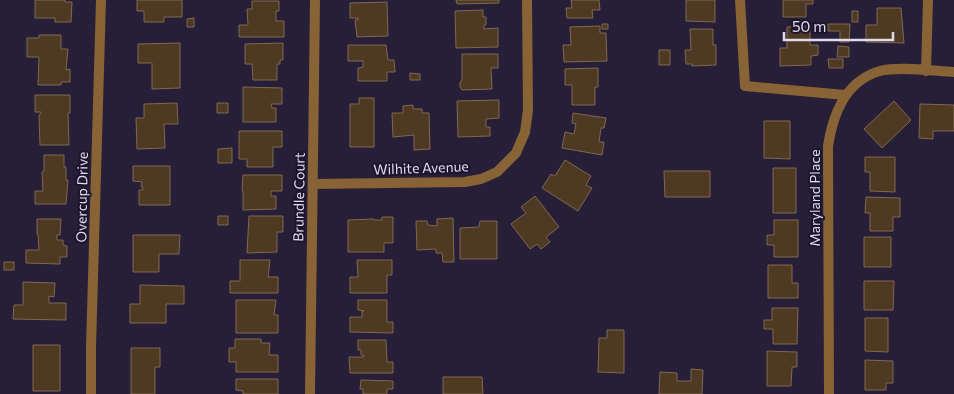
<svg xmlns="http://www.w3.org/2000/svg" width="954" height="394" font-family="Commissioner,sans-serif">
  <rect width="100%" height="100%" fill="#271f37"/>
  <path fill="#4e3923" stroke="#806851" d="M35,0H65V2H72L71,22H55V18H35Z
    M137,0H182V17H164V22H144V11H137Z
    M456,0H499V3L457,4Z
    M571,0H599L600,10H592L593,18H567L566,8H572Z
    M686,0H715V22L686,21Z
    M783,0H813V4H806V17H783Z
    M252,1H279V11H276V21H284V37H239V25H248L247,9H252Z
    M387,2L388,36L357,37L355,20H358V18H350V3Z
    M877,8H901L904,43L866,42V25H877Z
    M483,10V17H486V25H484V29L498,28V47L456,48L455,11Z
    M852,11H858V22H852Z
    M194,18V27H187V19Z
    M602,24H608V29H602Z
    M816,24H826V31H816Z
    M828,24H850L849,42H840V31H828Z
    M600,26V33H606L607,61L564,62L563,45H571L570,27Z
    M810,26V45H818V55L811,56V65L780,66V48H787V27Z
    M690,29H713V45H716V65L692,66V64H686L685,50H691Z
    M39,35H61V49H68L66,70L70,69V82H61V85H38L39,57H27V38H39Z
    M180,43V88L152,89V63H138V44Z
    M283,43V60H280V64H277V80H253L252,64H245V44Z
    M348,45H386L388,60H394L395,72H387V81H358V68L363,67V61H348Z
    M838,46L849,47V57H837Z
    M659,50H670V65H659Z
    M462,54H498V68H491L492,89L462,90L460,87V82L462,80Z
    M828,59H843V68H829Z
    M598,68V87H595V105H572V85H565V69Z
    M410,73L420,74V80H410Z
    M243,87L282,88V104H271L272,108H276V122H243Z
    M35,95H70V113H68L69,145H40L39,116L41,112H35Z
    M359,98H374V147H350V104H359Z
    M499,100V118L486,119V127H490V136L458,137L457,101Z
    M894,101L911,120L882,148L864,129Z
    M177,103L178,124H164L165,148L137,149L136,118H144V104Z
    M217,103H228V113H217Z
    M920,104L954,105V131H933V139L919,138Z
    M413,105V109H422V113H429L430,149L414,150V135L393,137L392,113H403V106Z
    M573,113L606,118L604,128H601L599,142H604L602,155L562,148L565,132L574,134L576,124L572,123Z
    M764,121H790V159L764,158Z
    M239,131H282V147H273V167H247V159H239Z
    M232,148V163H218V149Z
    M44,155H64V167H66V180H68L66,204H35V191H43L42,172L44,171Z
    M865,157H895V192L870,191V172H865Z
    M565,160L591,176L586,185L592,188L578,211L542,188L551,174L555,176Z
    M133,166H170V205H139V190H143V187H141L142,182L133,181Z
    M773,168H796V213H773Z
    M664,171H710V197H665Z
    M243,175H282V191H271V196H276V209L243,210V191H242Z
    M535,196L559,227L546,237L550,242L541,249L537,244L530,249L511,224L526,213L521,207Z
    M866,197L900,198V217H893V231H870V213H865Z
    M218,216H228V225H218Z
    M249,216H283V232H277V252L247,253Z
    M382,217H393V243H384V252H348V220L374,219V220H382Z
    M453,218L454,262H443L442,253H436V249L417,250L416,221H427L428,225L437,226V219Z
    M37,219H61L60,235H57V240H63V245L67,246V257H60V264L26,263V250H39L38,234H37Z
    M774,220H798V257H774V245H767V235H774Z
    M480,221H497V259H460V228L479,227Z
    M133,235H180L179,254H159V272H133Z
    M864,237H891V267H864Z
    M240,260H270L268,277H278V293H230V281H240Z
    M357,260H392V275H387V293H350V277H358Z
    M4,262H14V270H4Z
    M768,265H792V283H798V298H768Z
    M864,281H894L893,310H864Z
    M23,282L55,283L54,297L49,296V303H66V320L13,319L14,305H23Z
    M140,285L184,286V304H166V323H130V304H140Z
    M236,300H276L274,315H278V333H236Z
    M358,300H387V322H393V333L350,332V317H362V311H364L358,310Z
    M772,308H798L797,344H773V329H764V320H772Z
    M865,318H888V352L865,351Z
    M607,330H624V373L598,372L599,338H607Z
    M235,339H261V343H270L269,355H278V372H236V362H229V348H235Z
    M358,340H386L387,362H393V373H350L349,357H364V355H361V350H358Z
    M33,345H60V391H33Z
    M131,348H160V367H155V394H131Z
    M767,351L797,352V367H792L791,386H767Z
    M865,360L893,361V383H886V390H865Z
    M691,369L703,370L702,394H659L660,372L677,373V381H691Z
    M443,377H482L483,394H443Z
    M236,379H278V394H243V391L236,390Z
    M361,380L393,381V389H387V394H363V389H360Z"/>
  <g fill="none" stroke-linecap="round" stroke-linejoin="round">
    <path stroke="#876335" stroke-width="10" d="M740,0L745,86L845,95
      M926,71L928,0
      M313,184L465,182L481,179L497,172L516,153L525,132L528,110L527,0
      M91,394V347L101,0
      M310,394L315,0
      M829,394L828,146C833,114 845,81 880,71C899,66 934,71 954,72"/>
  </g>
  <g text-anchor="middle" stroke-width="4" stroke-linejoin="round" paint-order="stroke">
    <g font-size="14" fill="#e0dcec" stroke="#1d152d">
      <text transform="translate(421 168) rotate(-2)" y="5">Wilhite Avenue</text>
      <text transform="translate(82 197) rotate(-89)" y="5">Overcup Drive</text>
      <text transform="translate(299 197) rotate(-89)" y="5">Brundle Court</text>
      <text transform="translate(815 198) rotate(-90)" y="5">Maryland Place</text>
    </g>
  </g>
  <path d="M784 32v8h109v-8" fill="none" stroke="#e0dcec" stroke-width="2.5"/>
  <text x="792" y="32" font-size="15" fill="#e0dcec" stroke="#1d152d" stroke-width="4" paint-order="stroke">50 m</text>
</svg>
